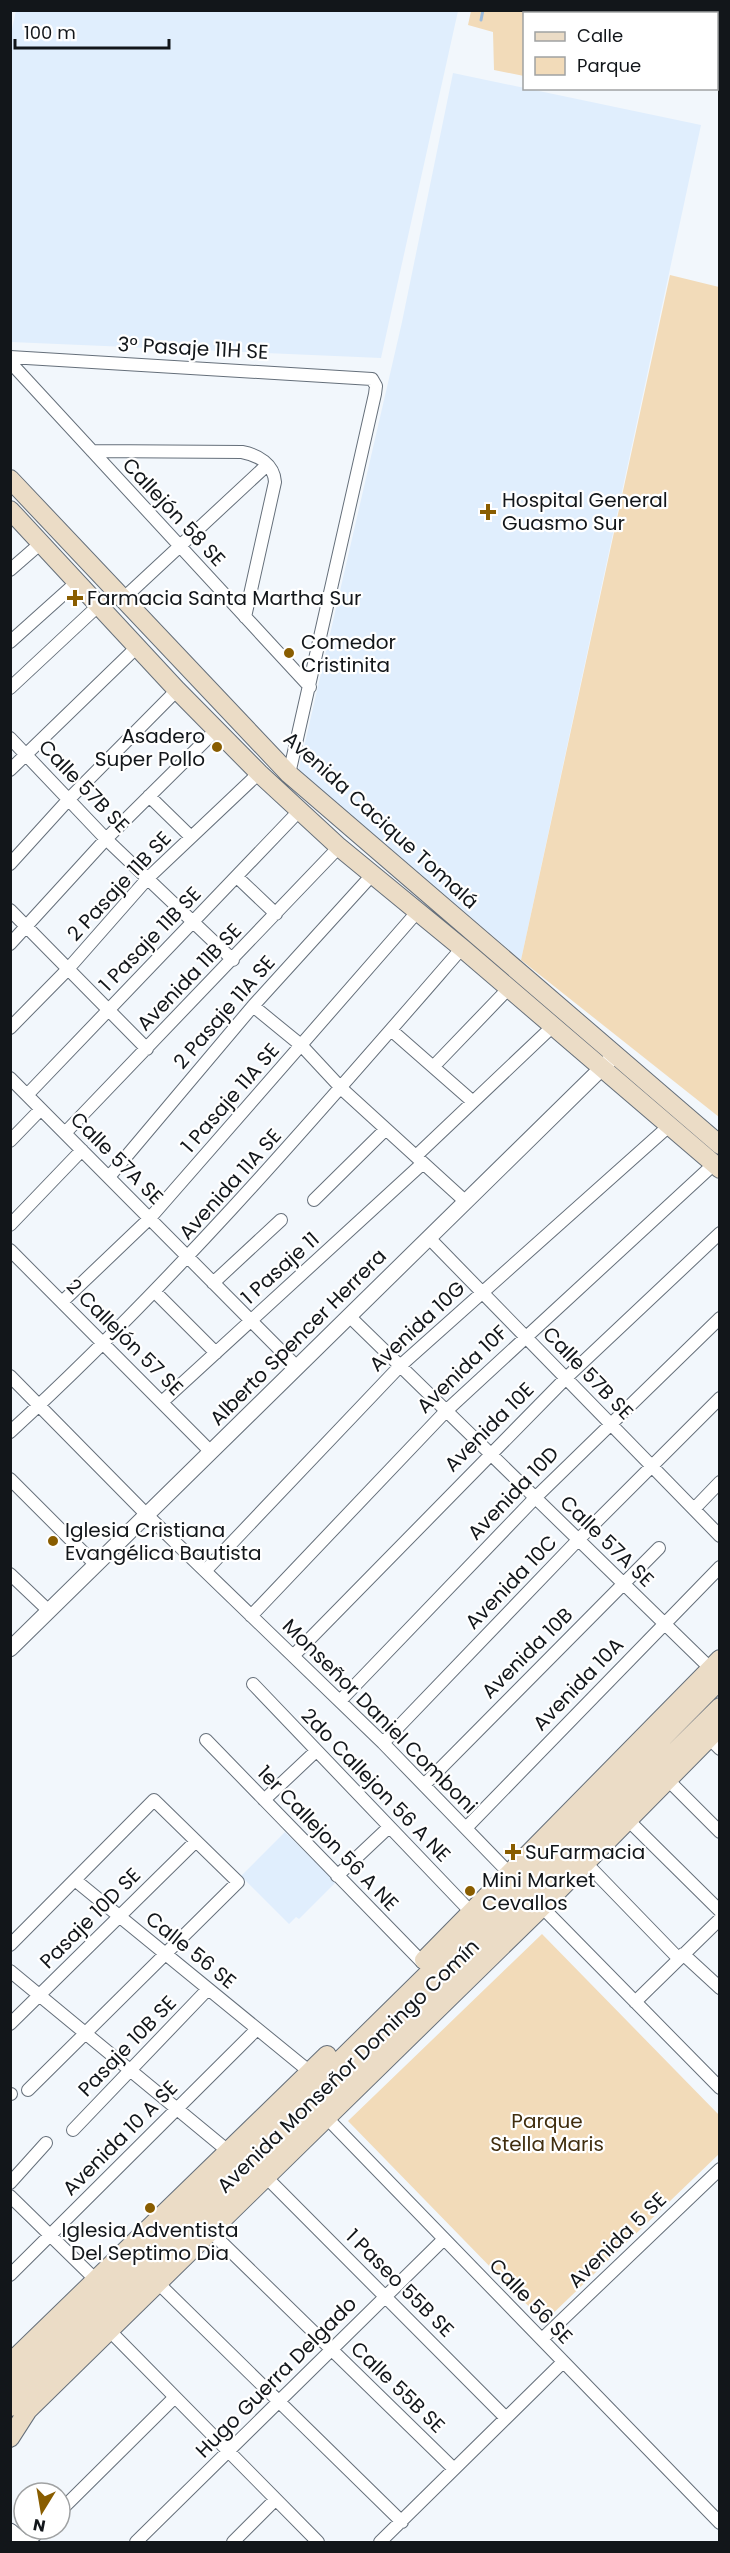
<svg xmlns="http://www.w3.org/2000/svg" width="730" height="2553" font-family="Poppins,sans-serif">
  <rect width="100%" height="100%" fill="#f2f7fc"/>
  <path fill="#e0eefd" d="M16,11H458L381,358L11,342L10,38Z
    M453,73L701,125L521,960L307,777L298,773L402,322Z
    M285,1832L336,1882L299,1919L296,1917L289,1924L241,1876Z"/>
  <path fill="#f2dbb9" d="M471,11V10L600,11L599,14H524V76L494,70L493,32L468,25Z
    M670,275L719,287V1117L521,960Z
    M542,1934L720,2116L719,2154L544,2322L348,2121Z"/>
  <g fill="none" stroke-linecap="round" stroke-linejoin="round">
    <path stroke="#9cbbdc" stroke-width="3" d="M481,20L483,10"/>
    <defs>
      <path id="minor" d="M10,357L372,379L376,386L375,394L289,774
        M10,362L310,687
        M92,451L242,452C258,455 274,464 275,482L245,617
        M10,570L41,543
        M124,598L267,465
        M10,642L77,582
        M10,688L99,605
        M10,738L106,839L233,960
        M10,770L137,647
        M149,796L191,837
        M10,864L69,799L177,690
        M237,877L276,914
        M10,910L147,1049
        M10,944L106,839L216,730
        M253,1006L302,1046L342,1089L466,1202
        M10,1028L68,969L148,878L259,773
        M391,1030L472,1101
        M434,1066L509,988
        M10,1078L297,1367
        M27,1095L300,810
        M65,1133L339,847
        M10,1141L41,1109
        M416,1156L553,1026
        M109,1177L253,1006L372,875
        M314,1200L386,1129
        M10,1225L82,1150
        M429,1238L720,1536
        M10,1250L211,1452
        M213,1283L281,1220
        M155,1292L216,1353
        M62,1302L150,1218L418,911
        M349,1316L710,1668
        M10,1376L147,1515L383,1743L513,1877
        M162,1402L423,1163
        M10,1432C174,1282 317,1115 462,948
        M10,1479L96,1565
        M694,1509L720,1482
        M206,1570L400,1366L669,1126
        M10,1574L49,1611
        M251,1616L446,1411L714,1164
        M293,1656L566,1378L720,1233
        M253,1684L471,1912
        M340,1701L535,1498L720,1318
        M709,1738L720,1749
        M206,1740L422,1962
        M383,1743L578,1540L720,1398
        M668,1780L720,1832
        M424,1785L659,1548
        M264,1800L316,1751
        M628,1820L720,1911
        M466,1828L720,1567
        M586,1863L679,1959
        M337,1876L388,1828
        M75,1880L310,2072
        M538,1903L720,2088
        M10,1945L154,1800L238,1882L28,2090
        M683,1954L720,1988
        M10,1971L228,2151
        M635,2002L720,1919
        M10,2024L196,1841
        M10,2094H11
        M322,2113L720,2523
        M73,2130L208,1989
        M266,2177L506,2418
        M10,2183L46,2143
        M10,2196L99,2283
        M211,2232L454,2469
        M10,2275L257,2029
        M158,2283L402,2522
        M104,2325L318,2542
        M542,2339L720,2169
        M60,2511L175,2397
        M28,2542L42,2529
        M136,2542L444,2239
        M233,2542L275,2500
        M380,2542L563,2362"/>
      <path id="tertiary" d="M10,1649L609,1061
        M10,2531L23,2542"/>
      <path id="secondary" d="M10,479L289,774L720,1145
        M10,510L177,690L259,773L339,847L462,948L720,1169
        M424,1960L720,1659
        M10,2363L327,2055
        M10,2385L519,1884L720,1680
        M10,2407L720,1707
        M10,2438L28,2410L542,1907L720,1727"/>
    </defs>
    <use href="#minor" stroke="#656f7a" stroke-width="14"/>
    <use href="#tertiary" stroke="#656f7a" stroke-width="17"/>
    <use href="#secondary" stroke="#656f7a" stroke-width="20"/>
    <use href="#minor" stroke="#fff" stroke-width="12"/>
    <use href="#tertiary" stroke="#fff" stroke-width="15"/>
    <use href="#secondary" stroke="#ebdcc6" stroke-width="18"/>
  </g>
  <g fill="#895d00" stroke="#fff" stroke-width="2">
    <path d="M485 503h6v6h6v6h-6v6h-6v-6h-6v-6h6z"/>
    <path d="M72 589h6v6h6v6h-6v6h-6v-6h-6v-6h6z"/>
    <circle cx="289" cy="653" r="6"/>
    <circle cx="217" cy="747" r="6"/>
    <circle cx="53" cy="1541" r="6"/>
    <path d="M510 1843h6v6h6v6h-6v6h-6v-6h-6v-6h6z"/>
    <circle cx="470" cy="1891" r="6"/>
    <circle cx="150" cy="2208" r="6"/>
  </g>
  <g text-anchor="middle" stroke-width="4.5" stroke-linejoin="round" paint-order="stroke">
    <g font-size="20" fill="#12161a" stroke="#fff">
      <text transform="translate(193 348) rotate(3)" y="7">3° Pasaje 11H SE</text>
      <text transform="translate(174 512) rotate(47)" y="7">Callejón 58 SE</text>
      <text transform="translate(84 786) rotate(46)" y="7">Calle 57B SE</text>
      <text transform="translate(381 820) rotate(42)" y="7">Avenida Cacique Tomalá</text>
      <text transform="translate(119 886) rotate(-47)" y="7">2 Pasaje 11B SE</text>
      <text transform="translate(150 939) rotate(-46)" y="7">1 Pasaje 11B SE</text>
      <text transform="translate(189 977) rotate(-46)" y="7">Avenida 11B SE</text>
      <text transform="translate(224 1012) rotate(-49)" y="7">2 Pasaje 11A SE</text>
      <text transform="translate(230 1098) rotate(-49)" y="7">1 Pasaje 11A SE</text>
      <text transform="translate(117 1158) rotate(45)" y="7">Calle 57A SE</text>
      <text transform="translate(230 1184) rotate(-48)" y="7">Avenida 11A SE</text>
      <text transform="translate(280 1268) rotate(-42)" y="7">1 Pasaje 11</text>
      <text transform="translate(417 1326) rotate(-43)" y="7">Avenida 10G</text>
      <text transform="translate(125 1337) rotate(45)" y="7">2 Callejón 57 SE</text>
      <text transform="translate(298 1337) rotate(-45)" y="7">Alberto Spencer Herrera</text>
      <text transform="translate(462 1369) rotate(-44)" y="7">Avenida 10F</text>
      <text transform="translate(588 1373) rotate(46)" y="7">Calle 57B SE</text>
      <text transform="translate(489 1427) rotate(-45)" y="7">Avenida 10E</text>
      <text transform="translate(513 1493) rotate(-46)" y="7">Avenida 10D</text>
      <text transform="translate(607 1541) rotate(44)" y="7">Calle 57A SE</text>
      <text transform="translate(511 1582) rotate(-46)" y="7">Avenida 10C</text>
      <text transform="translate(527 1653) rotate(-45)" y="7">Avenida 10B</text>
      <text transform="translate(578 1684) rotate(-46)" y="7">Avenida 10A</text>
      <text transform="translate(380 1716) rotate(45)" y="7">Monseñor Daniel Comboni</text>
      <text transform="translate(376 1785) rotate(46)" y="7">2do Callejon 56 A NE</text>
      <text transform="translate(328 1838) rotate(46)" y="7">1er Callejon 56 A NE</text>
      <text transform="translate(90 1918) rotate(-45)" y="7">Pasaje 10D SE</text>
      <text transform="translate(191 1950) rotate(39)" y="7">Calle 56 SE</text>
      <text transform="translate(127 2046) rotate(-46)" y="7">Pasaje 10B SE</text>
      <text transform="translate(348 2066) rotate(-44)" y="7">Avenida Monseñor Domingo Comín</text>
      <text transform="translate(120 2138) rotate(-45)" y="7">Avenida 10 A SE</text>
      <text transform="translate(617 2240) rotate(-44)" y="7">Avenida 5 SE</text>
      <text transform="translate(400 2283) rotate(45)" y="7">1 Paseo 55B SE</text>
      <text transform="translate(531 2301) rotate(46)" y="7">Calle 56 SE</text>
      <text transform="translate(276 2377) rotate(-45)" y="7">Hugo Guerra Delgado</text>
      <text transform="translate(398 2387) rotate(44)" y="7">Calle 55B SE</text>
    </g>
    <g font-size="20" fill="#12161a" stroke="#fff" text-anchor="start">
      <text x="502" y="507">Hospital General<tspan x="502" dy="23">Guasmo Sur</tspan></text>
      <text x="87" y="605">Farmacia Santa Martha Sur</text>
      <text x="301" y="649">Comedor<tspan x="301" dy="23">Cristinita</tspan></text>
      <text x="205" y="743" text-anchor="end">Asadero<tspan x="205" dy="23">Super Pollo</tspan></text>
      <text x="65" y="1537">Iglesia Cristiana<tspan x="65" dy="23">Evangélica Bautista</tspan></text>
      <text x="525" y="1859">SuFarmacia</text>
      <text x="482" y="1887">Mini Market<tspan x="482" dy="23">Cevallos</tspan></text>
      <text x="150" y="2237" text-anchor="middle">Iglesia Adventista<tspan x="150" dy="23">Del Septimo Dia</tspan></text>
    </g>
    <g font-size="20" fill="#412e0f" stroke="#fff">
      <text x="547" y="2128">Parque<tspan x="547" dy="23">Stella Maris</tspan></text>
    </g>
  </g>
  <rect width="730" height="2553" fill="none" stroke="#12161a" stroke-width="24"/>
  <rect x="523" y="12" width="195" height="78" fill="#ffffff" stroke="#a0a2a3" stroke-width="1.5"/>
  <rect x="535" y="32" width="30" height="9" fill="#ebdcc6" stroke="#a0a2a3" stroke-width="1.5"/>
  <text x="577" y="42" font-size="18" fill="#12161a">Calle</text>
  <rect x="535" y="57" width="30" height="18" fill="#f2dbb9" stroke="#a0a2a3" stroke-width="1.5"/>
  <text x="577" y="72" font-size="18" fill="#12161a">Parque</text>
  <g transform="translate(42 2511) rotate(191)"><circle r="28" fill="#ffffff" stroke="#a0a2a3" stroke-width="1.5"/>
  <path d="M0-4.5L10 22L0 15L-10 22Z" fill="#895d00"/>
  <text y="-9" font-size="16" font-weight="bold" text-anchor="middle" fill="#12161a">N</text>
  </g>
  <path d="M15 39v9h154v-9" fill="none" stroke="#12161a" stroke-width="3"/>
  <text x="24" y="39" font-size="18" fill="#12161a" stroke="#ffffff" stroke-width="4.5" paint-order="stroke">100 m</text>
</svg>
